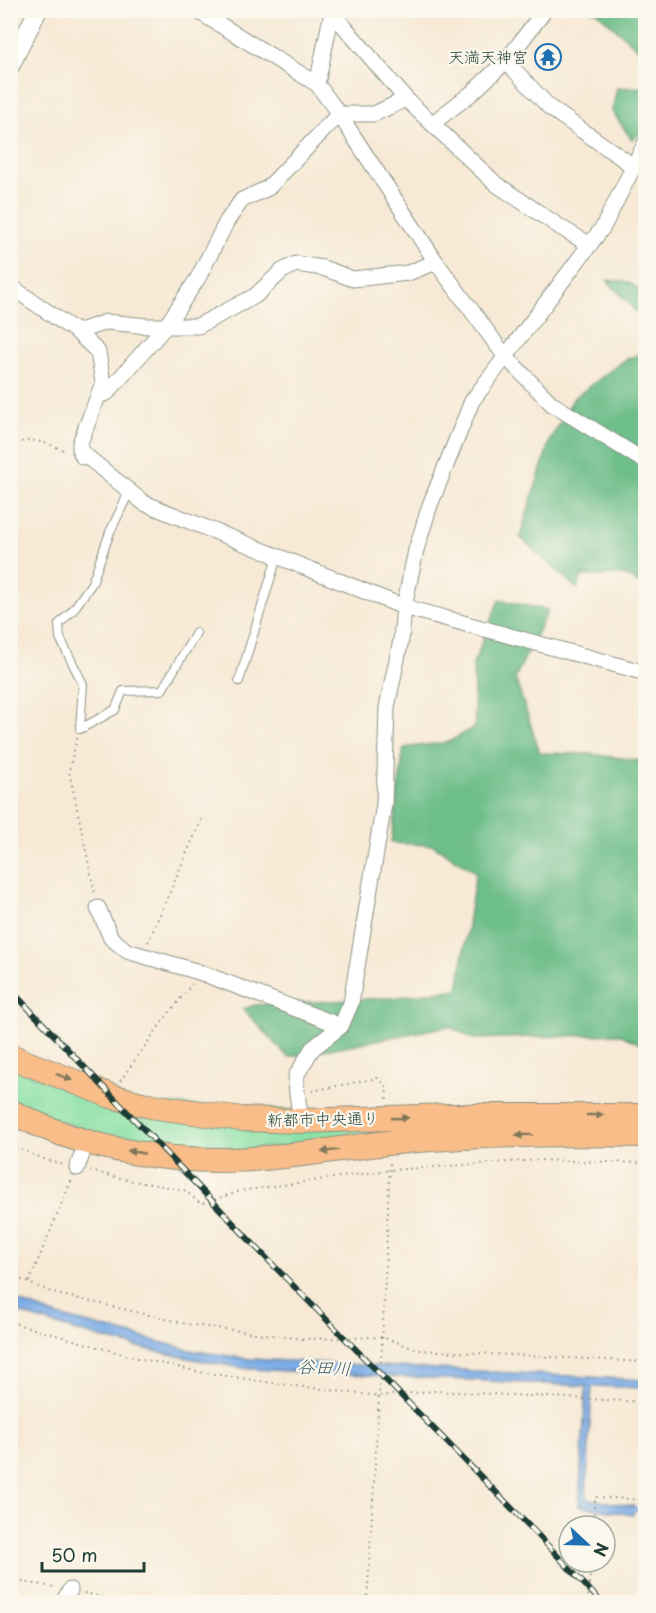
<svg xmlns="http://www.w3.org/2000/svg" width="656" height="1613" font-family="'Playpen Sans','Klee One',sans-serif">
  <rect width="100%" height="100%" fill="#fbf7ec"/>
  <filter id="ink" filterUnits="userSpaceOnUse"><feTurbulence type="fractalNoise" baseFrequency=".0167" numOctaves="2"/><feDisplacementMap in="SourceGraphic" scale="12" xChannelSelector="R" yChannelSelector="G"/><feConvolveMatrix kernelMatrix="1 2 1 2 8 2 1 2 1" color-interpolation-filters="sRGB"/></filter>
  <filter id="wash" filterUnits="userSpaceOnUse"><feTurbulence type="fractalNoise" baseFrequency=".008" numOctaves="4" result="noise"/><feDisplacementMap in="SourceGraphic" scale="24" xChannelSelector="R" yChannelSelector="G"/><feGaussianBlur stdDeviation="1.35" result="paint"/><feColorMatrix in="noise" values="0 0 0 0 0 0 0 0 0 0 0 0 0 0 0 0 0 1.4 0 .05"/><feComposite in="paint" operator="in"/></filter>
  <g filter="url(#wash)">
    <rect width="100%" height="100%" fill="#f7e9d5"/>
    <path fill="#89e0a4" stroke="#548e6c" stroke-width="1.5" d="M11,1066L96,1101L556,1123L205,1153L110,1140L11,1103Z"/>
    <path fill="#6ebe8a" stroke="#467e5f" stroke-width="1.5" d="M591,11H645V55L596,11Z
      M645,87V129L632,140L612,111L617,88Z
      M607,280L628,282L645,294V321Z
      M645,352V587L625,575L582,576L577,589L520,537L550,440L574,398L625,360Z
      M499,600L548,610L515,678L540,753L590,754L643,761L645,770V1046L619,1034L474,1039L449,1026L288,1057L243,1009L255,1005L390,998L458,989L476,872L433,845L391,843L404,748L449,742L475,727L473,665Z"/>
    <path fill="#7bace6" stroke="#4d748d" stroke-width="1.5" d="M11,1299L58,1316L195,1351L250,1359L645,1380V1388L592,1386L586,1499L634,1506L633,1515L579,1506L586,1386L249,1369C168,1356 87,1337 11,1310Z"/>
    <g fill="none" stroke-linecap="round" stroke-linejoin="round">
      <path stroke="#7bace6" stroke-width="4" d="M628,1509L646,1510"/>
    </g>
    <g id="blocks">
      <path fill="#e199b8" d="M548,50L555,56L548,64L541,59Z"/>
    </g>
  </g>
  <g filter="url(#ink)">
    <use href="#blocks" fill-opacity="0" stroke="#8b9384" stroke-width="1.5"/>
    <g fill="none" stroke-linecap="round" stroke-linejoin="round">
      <defs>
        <path id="service" d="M129,492L110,532L92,583L73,610L59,624L60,638L83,684L80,729L115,710L123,691L162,690L196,633
          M239,681L277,557"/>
        <path id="minor" d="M196,10L317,84L339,114L436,262L505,356L552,404L646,462
          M330,10L406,99L496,184L560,227L590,245
          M506,61L550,108L633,166
          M317,84L332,12
          M433,123L473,92L506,61L545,10
          M10,286L77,332L98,352L103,383L80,443V451L83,457
          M77,332L106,322L148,326H198L255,296L282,271L296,264L323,268L353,279L408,273L436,262
          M98,396L107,393L166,326L198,278L227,221L242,200L268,188L339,114H374L406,99
          M80,451L144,503L404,607L646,673
          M98,908L111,938L127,951L199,972L341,1026
          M301,1121L297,1094L296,1076L312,1049L341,1026L351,1003L384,804L387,707L401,640L404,607L416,550L430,505L472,401L603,227L646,142
          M77,1168L87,1141
          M63,1602L70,1590"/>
        <path id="tertiary" d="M10,66L38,10"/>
        <path id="primary" d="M10,1055L19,1060L111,1096L150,1106L242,1119L301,1121L449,1116H646
          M10,1111C83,1150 171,1164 252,1159C301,1156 348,1147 396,1142C479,1134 563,1133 646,1135"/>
      </defs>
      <use href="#service" stroke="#8b9384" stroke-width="10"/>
      <use href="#minor" stroke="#8b9384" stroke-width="17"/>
      <use href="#tertiary" stroke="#8b9384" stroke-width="20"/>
      <use href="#primary" stroke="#8b9384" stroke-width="26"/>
      <path stroke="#8b9384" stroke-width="2" stroke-dasharray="1.5 4.5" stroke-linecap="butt" d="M10,446C31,435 46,443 66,451
        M77,738L69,771L95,893
        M148,942L202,818
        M120,1081L163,1021L192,984
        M312,1091L377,1078L386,1085L387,1100
        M10,1145L44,1159L64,1165
        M90,1171L133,1181L184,1190L201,1204L240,1191L390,1170L538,1160L646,1163
        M10,1275L53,1293L192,1325L304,1339L382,1337L419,1350L646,1362
        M29,1282L72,1179
        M10,1322L133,1357L200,1372L280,1384L379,1396L434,1391L646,1402
        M593,1526L595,1497L646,1500
        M10,1580L55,1587
        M84,1593L107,1598L115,1602
        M367,1602L382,1344L390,1162
        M588,1602L591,1562"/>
      <use href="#service" stroke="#fff" stroke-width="8"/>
      <use href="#minor" stroke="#fff" stroke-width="15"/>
      <use href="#tertiary" stroke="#fff" stroke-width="18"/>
      <use href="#primary" stroke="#f8bd88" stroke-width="24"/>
      <defs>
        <path id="rail" d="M10,989L276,1268L536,1533L601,1602"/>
      </defs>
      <use href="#rail" stroke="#1f3d34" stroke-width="6"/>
      <use href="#rail" stroke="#fbf7ec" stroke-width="4" stroke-dasharray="11" stroke-linecap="butt"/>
    </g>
    <defs><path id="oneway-solid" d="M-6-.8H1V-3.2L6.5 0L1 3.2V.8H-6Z" transform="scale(1.5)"/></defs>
    <g fill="#81775a">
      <use href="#oneway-solid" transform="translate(64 1077) rotate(22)"/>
      <use href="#oneway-solid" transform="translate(595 1115)"/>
      <use href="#oneway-solid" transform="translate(400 1118) rotate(-2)"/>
      <use href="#oneway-solid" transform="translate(524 1135) rotate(179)"/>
      <use href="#oneway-solid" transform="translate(330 1151) rotate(173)"/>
      <use href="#oneway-solid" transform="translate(136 1152) rotate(-169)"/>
    </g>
  </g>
  <defs>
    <symbol id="temple-ring" viewBox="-11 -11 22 22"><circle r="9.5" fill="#fbf7ec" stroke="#1f6fb2" stroke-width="1.5"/><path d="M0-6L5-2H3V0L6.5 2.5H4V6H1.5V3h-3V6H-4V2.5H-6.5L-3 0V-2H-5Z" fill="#1f6fb2"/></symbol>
  </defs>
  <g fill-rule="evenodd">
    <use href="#temple-ring" x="533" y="42" width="30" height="30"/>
  </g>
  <g text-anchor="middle" stroke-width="4.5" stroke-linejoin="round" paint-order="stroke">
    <g font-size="16" fill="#1f3d34" stroke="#fbf7ec" text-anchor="end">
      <text x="528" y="63">天満天神宮</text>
    </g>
    <g font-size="16" fill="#1f3d34" stroke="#fbf7ec">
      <text transform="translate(323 1119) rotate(-1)" y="6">新都市中央通り</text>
    </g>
    <g font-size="18" font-style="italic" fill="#3b5e69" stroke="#fbf7ec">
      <text transform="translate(324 1368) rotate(3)" y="6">谷田川</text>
    </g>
  </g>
  <rect width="656" height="1613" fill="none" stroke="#fbf7ec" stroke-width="36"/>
  <g transform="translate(587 1544) rotate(112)"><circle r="28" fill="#fbf7ec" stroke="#a3ada2" stroke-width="1.5"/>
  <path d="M0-4.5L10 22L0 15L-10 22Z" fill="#1f6fb2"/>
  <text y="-9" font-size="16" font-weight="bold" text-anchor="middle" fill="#1f3d34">N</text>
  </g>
  <path d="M42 1562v9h102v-9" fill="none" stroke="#1f3d34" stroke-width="3"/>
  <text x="51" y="1562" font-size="18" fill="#1f3d34" stroke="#fbf7ec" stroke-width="4.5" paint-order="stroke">50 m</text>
</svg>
